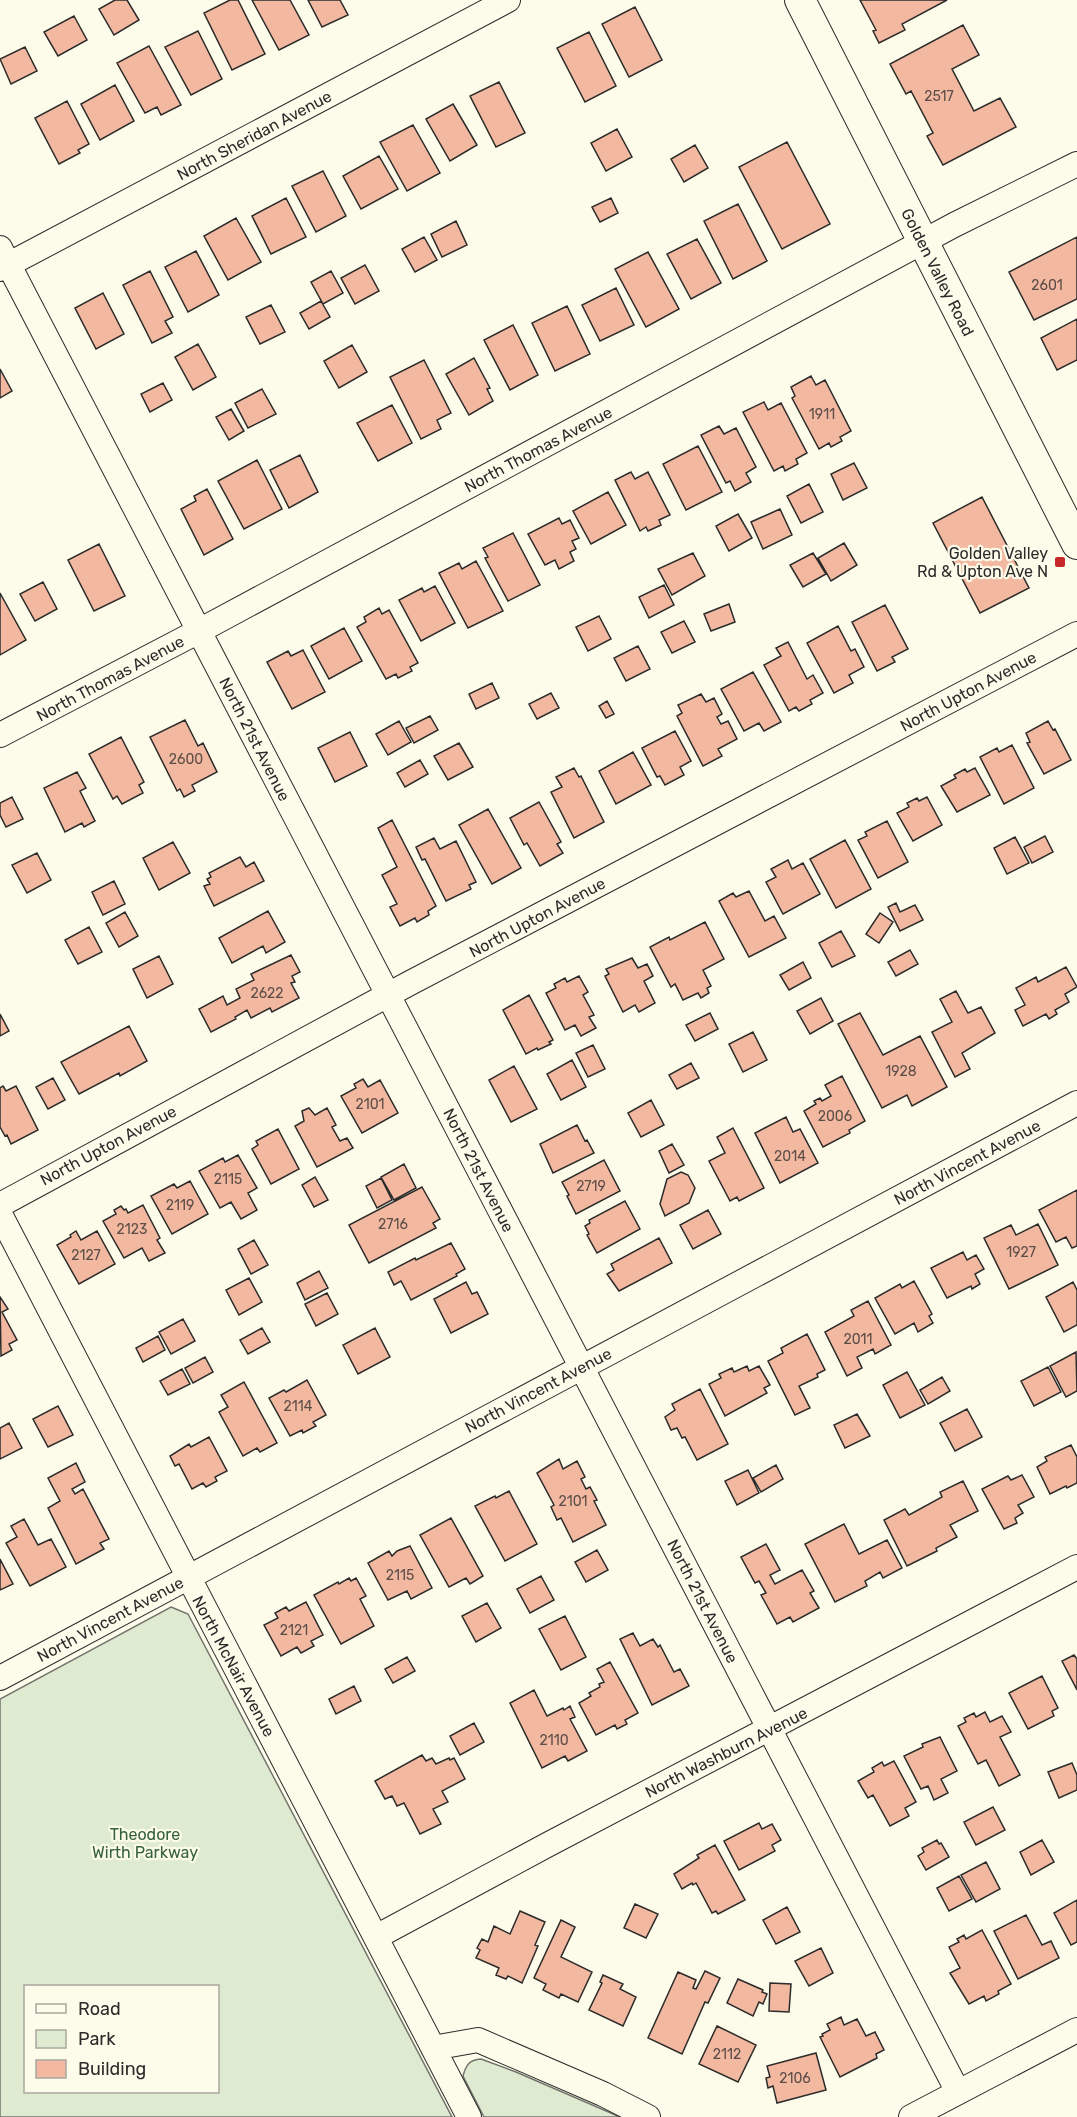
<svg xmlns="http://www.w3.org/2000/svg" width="1077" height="2117" font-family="Rubik,sans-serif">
  <rect width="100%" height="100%" fill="#fdfbea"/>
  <path fill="#deebd1" stroke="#74746e" stroke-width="1.5" fill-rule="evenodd" d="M171,1607L188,1614L452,2117H0V1699ZM218,1986V2092H26V1986Z
    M481,2059L516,2072L620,2117H484L463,2076C466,2065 469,2060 481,2059Z"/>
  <path fill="#f2b8a0" stroke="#2b2b2b" stroke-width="1.5" d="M115,0H127L139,20L114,35L99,9Z
    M230,0H238L265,54L232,70L204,13Z
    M252,0H290L309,35L279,50Z
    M308,0H340L348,15L322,27Z
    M860,0H947L902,24L905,30L879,43L873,31L876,30Z
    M635,7L662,60L629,77L602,24Z
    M74,16L87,40L58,56L44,32Z
    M963,25L979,55L952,69L974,111L1000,98L1016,127L943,165L927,136L933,133L911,91L906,94L890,64Z
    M198,31L222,79L191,95L165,47Z
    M589,32L616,86L585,102L557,48Z
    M149,46L181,105L161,115L157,107L145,113L117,63Z
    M25,47L37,71L11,84L0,59Z
    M499,82L525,133L496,147L470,96Z
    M115,85L134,121L100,140L81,104Z
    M67,101L89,144L78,150L80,153L59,164L35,118Z
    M453,104L477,145L450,161L426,119Z
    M413,125L440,173L407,191L380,142Z
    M617,129L632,157L606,171L591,143Z
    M787,142L830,224L782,249L739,167Z
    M695,145L708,168L684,182L671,159Z
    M379,156L398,189L361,209L343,176Z
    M323,171L346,216L316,232L292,186Z
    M286,198L306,237L271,254L252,216Z
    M611,198L618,213L600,222L592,207Z
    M738,204L767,261L733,279L704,221Z
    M236,218L261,262L228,280L204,236Z
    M456,221L467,245L442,257L431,234Z
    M424,237L437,260L415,272L402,249Z
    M1077,237V299L1034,320L1009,272Z
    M697,239L721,283L691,299L667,254Z
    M196,251L219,295L188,312L165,267Z
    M648,252L679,309L646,327L615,269Z
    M365,265L379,291L355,304L341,278Z
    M150,271L173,317L165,321L172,333L152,343L123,285Z
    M331,271L343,293L323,304L311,282Z
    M616,288L634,325L600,341L582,305Z
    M103,293L124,334L96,349L75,308Z
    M321,301L330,317L309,329L300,313Z
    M271,305L285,332L260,344L246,317Z
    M567,306L590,354L555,371L532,323Z
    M1077,319V360L1057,370L1041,338Z
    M513,325L538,375L510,390L484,340Z
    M198,344L216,377L193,390L175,357Z
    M352,345L367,372L339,388L324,361Z
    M474,358L490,388L487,389L493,401L469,415L446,374Z
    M424,360L451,413L437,420L441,429L421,439L390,377Z
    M0,369L12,391L0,398Z
    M811,376L816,385L825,380L851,431L840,437L842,441L831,447L829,443L819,449L792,398L795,396L791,387Z
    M163,383L172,400L150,412L141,394Z
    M262,389L276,414L248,428L235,403Z
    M764,402L768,410L781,403L807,453L796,459L798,464L785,471L783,466L774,471L743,412Z
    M392,405L412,443L378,461L357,423Z
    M231,409L244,431L229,440L216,417Z
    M719,426L724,434L736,428L756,467L746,473L751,482L735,491L730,481L726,483L701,435Z
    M698,446L722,492L686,510L663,464Z
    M300,455L318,492L289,508L270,470Z
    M257,460L282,509L244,529L218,481Z
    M854,463L867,488L843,500L831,474Z
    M631,472L635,479L648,472L670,515L659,520L661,525L648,531L646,527L640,531L615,480Z
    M809,484L823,512L801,523L787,496Z
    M207,489L233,539L204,555L181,509L196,501L194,496Z
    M608,492L626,525L591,544L573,511Z
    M982,497L1029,588L980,613L933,523Z
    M780,509L792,535L763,549L751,522Z
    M738,514L752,538L729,551L716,526Z
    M559,518L562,524L570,520L579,538L572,541L576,549L570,552L574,561L559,569L555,560L545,565L528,534Z
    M513,533L540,585L508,601L485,558L488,557L483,548Z
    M844,543L857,565L831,581L818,558Z
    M99,544L125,596L94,611L68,560Z
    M693,553L705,576L672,595L658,569Z
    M813,553L826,574L803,587L790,565Z
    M476,561L503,611L468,628L439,573L459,563L462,569Z
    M43,582L57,609L35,621L20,594Z
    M664,585L674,605L649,618L639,597Z
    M435,586L455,623L421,641L399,600L422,588L424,592Z
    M0,593L26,640L0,655Z
    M729,604L735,622L711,631L704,614Z
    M885,605L908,649L892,657L895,662L877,671L852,622Z
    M379,608L382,614L389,610L418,663L410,667L412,671L398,678L396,674L386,679L357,627L366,622L364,617Z
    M599,616L611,639L588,651L576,627Z
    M684,621L695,642L672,653L661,632Z
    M838,626L851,651L855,649L864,667L849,675L853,683L834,693L807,643Z
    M344,628L362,661L329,679L311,646Z
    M788,642L807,679L813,675L823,693L810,700L812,704L799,711L796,707L789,711L764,665L781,656L776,648Z
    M638,646L650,669L626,681L614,658Z
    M303,650L325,692L292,709L267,662L288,651L291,656Z
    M753,672L781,722L764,731L759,723L744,731L721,689Z
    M492,683L499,698L476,709L469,694Z
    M551,693L559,708L537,719L529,704Z
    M701,694L706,702L714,698L722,714L717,717L721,724L728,721L737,739L718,749L722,756L703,766L677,716L682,713L678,705Z
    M607,701L614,714L606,718L599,706Z
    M430,716L438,730L414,743L406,728Z
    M185,720L198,746L203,743L217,772L192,785L195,791L184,797L180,789L177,791L150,737Z
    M399,721L411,742L388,755L376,734Z
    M1048,721L1053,730L1055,729L1071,760L1044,774L1027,743L1030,742L1026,733Z
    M675,731L691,761L680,767L684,775L665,785L660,776L657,777L642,748Z
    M350,732L367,766L335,782L318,748Z
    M121,737L144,782L139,785L143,793L122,804L117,796L113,799L89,754Z
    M459,743L473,767L448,780L434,756Z
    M1012,745L1034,788L1004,804L980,757L997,748L999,752Z
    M633,752L651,785L616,804L599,771Z
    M420,760L428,774L405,787L397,773Z
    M574,768L579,777L581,776L604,822L574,838L551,792L562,787L556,777Z
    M975,768L990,795L957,812L941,786L956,778L954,775L965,769L967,772Z
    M77,772L86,788L80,791L95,821L84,827L82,823L65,832L44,788Z
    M12,797L23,819L6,827L0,815V803Z
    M927,797L942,825L913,841L897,813L909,807L907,803L917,798L919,801Z
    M539,802L561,842L557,844L563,853L540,866L527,843L524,845L510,818Z
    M488,809L521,868L492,884L459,825Z
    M392,820L436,906L428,911L429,915L417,922L415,918L400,926L390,907L397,904L382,875L397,867L378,828Z
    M887,821L908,862L878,878L858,840L867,836L865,832Z
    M1045,836L1053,852L1032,863L1024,847Z
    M1015,837L1029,863L1007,874L994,848Z
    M434,838L440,849L456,841L476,882L469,885L471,889L446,901L425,859L422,860L416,847Z
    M845,840L871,889L836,908L810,859Z
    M173,842L190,873L159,890L143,858Z
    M37,853L51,880L27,893L12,865Z
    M240,857L246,867L254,862L264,881L214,906L204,886L210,884L207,879L211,877L209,873Z
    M788,860L792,869L803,863L820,894L783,914L766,882L776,877L771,869Z
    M114,881L125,904L103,915L92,892Z
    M749,891L765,921L774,916L786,938L749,957L719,901L733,893L736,897Z
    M896,903L900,912L915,905L923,920L900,931L888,907Z
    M268,911L285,942L266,953L263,946L232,963L219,938Z
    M125,912L138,936L119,947L106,923Z
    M880,913L893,922L879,943L866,934Z
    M705,922L724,959L703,970L711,986L707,988L709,993L701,998L698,993L683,1000L675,984L671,987L650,947L669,937L670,940Z
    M89,927L102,952L78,964L65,940Z
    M841,931L855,956L832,967L819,943Z
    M910,950L918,964L896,976L888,962Z
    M291,955L300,972L292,976L295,982L291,983L299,998L272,1012L270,1008L251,1018L247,1010L235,1017L236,1019L211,1032L199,1009L223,996L227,1005L240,998L236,989L254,980L251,974Z
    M159,956L173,984L147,998L133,969Z
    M632,958L638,968L647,964L653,976L644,981L655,1003L639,1012L635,1005L623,1012L605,976L609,974L606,969Z
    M803,962L811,978L789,990L780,975Z
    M1066,967L1077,987L1065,994L1069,1002L1055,1010L1057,1014L1049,1019L1046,1014L1023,1026L1015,1010L1025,1005L1016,988L1036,977L1038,982Z
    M579,976L588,992L583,995L594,1015L589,1017L596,1028L581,1036L575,1025L565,1030L546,993L556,988L554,984L565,978L567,982Z
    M956,991L968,1013L981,1007L995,1033L962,1053L970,1069L955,1077L932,1032L952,1022L940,999Z
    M529,995L553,1040L549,1042L551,1044L538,1050L537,1048L526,1054L503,1010Z
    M821,998L833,1021L810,1034L797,1011Z
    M710,1013L718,1029L695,1041L686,1025Z
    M860,1013L883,1055L920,1036L947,1087L912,1106L907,1095L882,1108L838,1024Z
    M0,1014L9,1031L0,1036Z
    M129,1026L147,1061L120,1076L119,1073L79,1094L61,1062Z
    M753,1032L767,1060L743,1072L729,1044Z
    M593,1045L605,1069L588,1077L576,1053Z
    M572,1060L586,1087L561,1100L547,1074Z
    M691,1063L699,1078L677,1089L669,1075Z
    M514,1066L537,1109L511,1122L489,1080Z
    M842,1076L865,1121L849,1130L850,1133L823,1147L804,1111L816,1104L814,1101L820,1098L822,1101L831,1096L825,1085Z
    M53,1078L65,1100L48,1109L36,1087Z
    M363,1079L368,1087L380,1080L398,1113L362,1133L341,1096L356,1088L354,1084Z
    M3,1086L6,1091L16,1086L38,1130L11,1144L7,1135L5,1136L0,1127V1088Z
    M651,1100L664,1125L641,1137L628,1113Z
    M309,1108L315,1115L327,1108L336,1125L332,1127L340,1141L347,1138L353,1148L317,1167L295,1126L304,1121L302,1111Z
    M786,1117L793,1132L800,1129L818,1163L780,1183L755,1133Z
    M577,1125L585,1141L587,1140L594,1153L553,1173L540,1144Z
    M733,1128L764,1188L739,1201L737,1197L730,1201L709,1161L725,1153L717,1137Z
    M278,1129L299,1169L271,1184L252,1149L258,1145L256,1141Z
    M672,1144L684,1165L669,1173L659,1151Z
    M238,1155L257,1188L248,1193L257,1210L241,1219L231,1202L220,1208L199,1171L223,1158L225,1162Z
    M604,1160L620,1191L576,1214L567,1196L569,1195L562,1182Z
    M404,1164L416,1188L394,1200L381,1177Z
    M681,1172L688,1175L695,1188L689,1203L665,1216L660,1204L667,1179Z
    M315,1177L328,1200L314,1207L302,1185Z
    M381,1178L392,1200L377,1208L366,1186Z
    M190,1181L208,1214L172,1234L151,1196L174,1184L177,1188Z
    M422,1187L440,1219L433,1223L436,1228L369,1263L349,1225Z
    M1077,1190V1246L1072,1248L1066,1237L1056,1242L1039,1210Z
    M625,1201L640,1229L597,1253L587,1235L589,1234L585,1226L590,1223L589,1220Z
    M143,1205L160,1238L157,1240L165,1253L149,1261L142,1248L124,1258L103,1221L116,1214L114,1210L121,1206L124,1210L126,1209L128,1213Z
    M708,1210L721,1234L693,1249L680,1225Z
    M1038,1224L1058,1265L1009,1289L984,1238L1011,1225L1016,1235Z
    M76,1231L81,1240L97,1231L115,1264L79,1284L57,1245L71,1237L70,1235Z
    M659,1238L672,1263L619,1291L607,1274L614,1270L611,1264Z
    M254,1240L268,1265L251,1274L238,1249Z
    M451,1243L465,1269L456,1274L457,1276L411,1300L401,1281L394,1285L388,1272L415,1258L416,1260Z
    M963,1252L967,1260L976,1255L984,1269L975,1274L980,1284L972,1289L971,1286L947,1298L931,1268Z
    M319,1271L328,1288L305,1300L297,1283Z
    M249,1278L262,1302L239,1315L226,1290Z
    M914,1281L932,1314L929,1316L933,1323L918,1332L914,1323L895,1334L875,1298L900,1284L902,1288Z
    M466,1282L472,1294L477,1292L488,1314L451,1333L434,1299Z
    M1073,1282L1077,1290V1325L1064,1332L1046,1297Z
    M327,1293L338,1314L316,1326L305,1304Z
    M0,1297L8,1309L2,1312L17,1340L9,1344L12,1350L1,1356Z
    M868,1301L891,1345L875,1354L873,1349L857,1357L862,1368L847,1376L825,1332L854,1316L851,1310Z
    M183,1319L195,1341L171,1354L159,1332Z
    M262,1328L270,1342L248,1354L240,1340Z
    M375,1328L390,1357L358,1374L343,1345Z
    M807,1334L825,1370L817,1374L818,1377L799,1386L810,1408L795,1415L768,1361L783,1353L781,1348Z
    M158,1336L165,1350L143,1362L136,1348Z
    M1076,1352L1077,1391L1066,1397L1050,1366Z
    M205,1357L213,1372L193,1383L185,1368Z
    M747,1366L749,1371L759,1366L770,1385L764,1388L767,1393L725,1416L709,1384L721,1378L719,1374L732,1368L734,1372Z
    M1048,1367L1061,1392L1034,1406L1021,1381Z
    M182,1369L190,1384L168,1395L160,1381Z
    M907,1372L925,1405L900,1418L883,1385Z
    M942,1377L950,1391L928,1404L920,1390Z
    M307,1380L326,1415L313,1422L316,1426L303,1433L302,1430L290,1436L269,1398L284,1390L286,1392Z
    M244,1382L277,1443L260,1452L257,1448L243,1456L219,1412L228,1407L221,1395Z
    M700,1389L728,1444L697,1460L685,1437L682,1438L677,1428L671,1430L665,1417L675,1410L672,1404Z
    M58,1406L73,1435L48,1447L33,1419Z
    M967,1409L982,1437L955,1451L940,1423Z
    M857,1414L870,1436L845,1448L834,1425Z
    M9,1423L22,1448L0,1459V1428Z
    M209,1437L227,1471L215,1477L217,1481L206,1487L203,1483L192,1489L179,1464L175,1466L170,1456L189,1444L191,1447Z
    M1071,1445L1077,1457V1483L1067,1488L1066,1486L1050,1494L1037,1467L1047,1461L1045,1457Z
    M559,1459L563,1469L577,1461L585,1477L581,1479L586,1489L590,1487L597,1500L594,1501L606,1525L573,1542L561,1518L557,1520L551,1507L554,1505L537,1473Z
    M76,1463L85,1482L72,1489L75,1494L83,1489L109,1539L100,1543L104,1549L76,1564L48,1508L60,1501L48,1478Z
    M776,1465L783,1479L761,1492L753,1478Z
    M748,1470L759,1493L737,1505L725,1481Z
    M1022,1475L1034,1497L1018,1505L1023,1513L1015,1518L1017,1523L1004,1529L982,1489L1008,1476L1011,1480Z
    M963,1481L978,1511L950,1525L957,1537L936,1548L937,1551L907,1566L884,1520L905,1509L909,1515L942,1497L940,1492Z
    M509,1491L537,1544L505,1561L475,1506L495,1496L496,1498Z
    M451,1518L483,1576L470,1584L466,1578L449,1587L420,1535Z
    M24,1519L38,1545L51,1539L66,1567L30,1586L6,1543L17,1537L11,1526Z
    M844,1524L859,1554L887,1540L902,1568L883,1578L880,1572L865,1581L867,1586L835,1602L805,1544Z
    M766,1544L780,1570L770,1575L775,1584L802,1570L814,1591L810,1593L819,1608L793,1622L790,1617L777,1624L761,1595L766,1593L759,1581L755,1583L741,1557Z
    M410,1546L432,1588L411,1599L407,1591L388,1600L368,1563L389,1551L392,1556L397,1551Z
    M597,1550L608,1570L586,1582L575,1562Z
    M0,1559L13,1584L0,1590Z
    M541,1576L554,1600L530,1613L517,1589Z
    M349,1578L351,1581L356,1578L366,1596L360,1599L374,1626L341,1644L314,1595L338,1582L339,1584Z
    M306,1602L323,1635L311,1641L314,1646L301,1653L297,1647L281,1656L264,1625L278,1618L275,1613L286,1607L289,1611Z
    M487,1603L501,1628L476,1642L462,1616Z
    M565,1616L586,1657L561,1670L539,1629Z
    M633,1633L640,1646L653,1639L658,1647L660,1645L674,1672L680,1669L689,1686L652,1705L620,1639Z
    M1074,1655L1077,1659V1690L1062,1661Z
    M407,1657L415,1671L393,1683L385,1669Z
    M610,1662L638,1713L625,1720L627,1724L617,1729L615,1725L596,1735L579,1703L591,1696L589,1693L600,1687L599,1684L604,1682L597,1669Z
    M1042,1676L1058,1708L1052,1711L1054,1716L1028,1729L1009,1693Z
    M354,1686L361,1701L336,1714L329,1699Z
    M534,1690L547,1716L563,1708L564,1710L570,1706L575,1717L570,1719L587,1751L568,1761L565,1756L542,1768L510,1703Z
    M985,1712L990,1722L1002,1716L1011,1732L1000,1737L1020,1775L999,1786L986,1760L978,1764L958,1726L966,1722L964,1718L974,1713L976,1717Z
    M474,1723L484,1742L460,1755L450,1736Z
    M940,1737L957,1771L941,1779L948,1793L934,1800L928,1786L921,1789L904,1756L923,1747L922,1744Z
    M422,1755L426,1761L432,1758L436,1764L449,1758L450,1760L454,1758L465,1779L442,1791L448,1802L433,1809L441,1824L420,1834L404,1803L397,1806L392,1796L385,1799L375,1781Z
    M894,1761L916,1802L905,1808L909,1816L890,1826L873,1795L868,1798L858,1781L874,1772L872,1768L882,1762L884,1766Z
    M1072,1763L1077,1775V1790L1059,1798L1048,1772Z
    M993,1807L1005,1830L976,1845L964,1822Z
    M759,1823L762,1829L772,1824L781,1840L772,1845L775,1851L739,1870L724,1841Z
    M937,1840L939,1844L941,1843L949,1857L926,1870L918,1856L924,1852L922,1848Z
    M1042,1840L1054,1862L1031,1875L1020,1852Z
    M715,1845L745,1900L718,1914L716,1911L712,1913L696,1883L693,1885L692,1883L682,1889L674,1874L699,1858L697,1855Z
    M986,1862L1000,1889L976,1902L961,1875Z
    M959,1876L972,1899L949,1911L937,1888Z
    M1077,1900V1942L1071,1945L1054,1913Z
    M635,1904L658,1914L646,1938L624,1928Z
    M787,1907L800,1932L776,1944L763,1920Z
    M520,1911L545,1922L535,1945L538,1946L522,1983L508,1976L506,1979L496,1975L499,1968L476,1958L480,1950L477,1948L482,1939L488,1942L494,1926L510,1934Z
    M1026,1915L1042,1945L1051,1941L1059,1958L1018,1979L994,1931Z
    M561,1920L575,1927L561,1957L592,1972L578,2002L561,1994L559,1998L543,1990L546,1984L534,1978Z
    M982,1930L1011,1984L998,1991L999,1994L986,2001L984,1996L969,2004L950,1973L960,1968L949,1947L959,1942L957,1939L964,1935L966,1939Z
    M821,1948L833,1973L809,1986L795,1961Z
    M705,1971L720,1978L708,2003L705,2002L682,2054L648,2038L678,1972L696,1980L693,1988L696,1989Z
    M603,1975L623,1984L620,1989L636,1997L623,2026L589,2010L602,1983L600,1982Z
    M738,1979L763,1990L762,1992L767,1994L763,2004L759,2002L753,2016L727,2003Z
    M770,1983L791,1984L789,2012L769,2011Z
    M841,2017L844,2025L857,2019L866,2036L875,2032L884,2050L876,2054L877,2058L840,2077L820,2037L823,2036L822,2034L830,2030L827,2024Z
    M717,2026L756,2045L738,2082L699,2064Z
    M816,2053L826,2090L777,2103L773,2086L768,2088L766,2078L770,2077L767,2066Z"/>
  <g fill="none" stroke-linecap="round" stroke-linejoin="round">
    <defs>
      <path id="minor" d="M0,248L958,2092
        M0,269L508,0
        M0,735L199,631L954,225L1077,164
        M0,1205L410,983L1077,634
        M0,1214L469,2117
        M0,1678L1077,1103
        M376,1937L549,1844L1077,1567
        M433,2048L478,2040L603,2094L648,2117
        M911,2117L1077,2030"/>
      <path id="tertiary" d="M800,0L1077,544"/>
    </defs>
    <use href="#minor" stroke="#2b2b2b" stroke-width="26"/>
    <use href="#tertiary" stroke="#2b2b2b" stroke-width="32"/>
    <use href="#minor" stroke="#fdfbea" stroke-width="24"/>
    <use href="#tertiary" stroke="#fdfbea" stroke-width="30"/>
  </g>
  <rect fill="#c62828" stroke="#fdfbea" stroke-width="2" x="1054" y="556" width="12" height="12" rx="3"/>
  <g text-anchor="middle" stroke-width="4.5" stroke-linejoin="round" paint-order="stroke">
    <g font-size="14" fill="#5d4e48">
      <text x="939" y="101">2517</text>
      <text x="1047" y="290">2601</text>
      <text x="822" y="419">1911</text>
      <text x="186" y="764">2600</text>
      <text x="267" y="998">2622</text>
      <text x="901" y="1076">1928</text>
      <text x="370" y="1109">2101</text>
      <text x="835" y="1121">2006</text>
      <text x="790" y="1161">2014</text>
      <text x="228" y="1184">2115</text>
      <text x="591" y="1191">2719</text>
      <text x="180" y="1210">2119</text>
      <text x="393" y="1229">2716</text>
      <text x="132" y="1234">2123</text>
      <text x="1021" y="1257">1927</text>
      <text x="86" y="1260">2127</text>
      <text x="858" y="1344">2011</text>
      <text x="298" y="1411">2114</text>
      <text x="573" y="1506">2101</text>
      <text x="400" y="1580">2115</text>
      <text x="294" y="1635">2121</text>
      <text x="554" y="1745">2110</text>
      <text x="727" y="2059">2112</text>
      <text x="795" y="2083">2106</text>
    </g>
    <g font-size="16" fill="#2b2b2b" stroke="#fdfbea">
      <text transform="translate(254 135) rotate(-28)" y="6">North Sheridan Avenue</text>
      <text transform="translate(938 272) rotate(63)" y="6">Golden Valley Road</text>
      <text transform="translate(538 449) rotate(-28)" y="6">North Thomas Avenue</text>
      <text transform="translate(110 678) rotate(-28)" y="6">North Thomas Avenue</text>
      <text transform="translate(968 691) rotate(-28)" y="6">North Upton Avenue</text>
      <text transform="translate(255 739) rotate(63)" y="6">North 21st Avenue</text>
      <text transform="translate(537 917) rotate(-28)" y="6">North Upton Avenue</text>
      <text transform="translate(108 1145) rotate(-28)" y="6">North Upton Avenue</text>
      <text transform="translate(967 1162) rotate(-28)" y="6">North Vincent Avenue</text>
      <text transform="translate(479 1170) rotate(63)" y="6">North 21st Avenue</text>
      <text transform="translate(538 1390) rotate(-28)" y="6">North Vincent Avenue</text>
      <text transform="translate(703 1601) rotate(63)" y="6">North 21st Avenue</text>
      <text transform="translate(110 1619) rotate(-28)" y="6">North Vincent Avenue</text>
      <text transform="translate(234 1666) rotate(62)" y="6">North McNair Avenue</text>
      <text transform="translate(726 1752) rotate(-27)" y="6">North Washburn Avenue</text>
    </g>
    <g font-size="16" fill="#2b2b2b" stroke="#fdfbea" text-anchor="end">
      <text x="1048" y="559">Golden Valley<tspan x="1048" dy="18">Rd &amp; Upton Ave N</tspan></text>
    </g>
    <g font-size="16" fill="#34623c" stroke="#fdfbea">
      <text x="145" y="1840">Theodore<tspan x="145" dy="18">Wirth Parkway</tspan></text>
    </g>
  </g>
  <rect x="24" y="1985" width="195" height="108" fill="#fdfbea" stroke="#a9a89e" stroke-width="1.5"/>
  <rect x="36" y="2004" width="30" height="9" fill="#fdfbea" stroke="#a9a89e" stroke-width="1.5"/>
  <text x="78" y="2015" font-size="18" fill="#2b2b2b">Road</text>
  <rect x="36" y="2030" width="30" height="18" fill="#deebd1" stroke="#a9a89e" stroke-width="1.5"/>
  <text x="78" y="2045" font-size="18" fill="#2b2b2b">Park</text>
  <rect x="36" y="2060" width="30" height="18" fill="#f2b8a0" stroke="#a9a89e" stroke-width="1.5"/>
  <text x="78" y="2075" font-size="18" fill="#2b2b2b">Building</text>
</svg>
